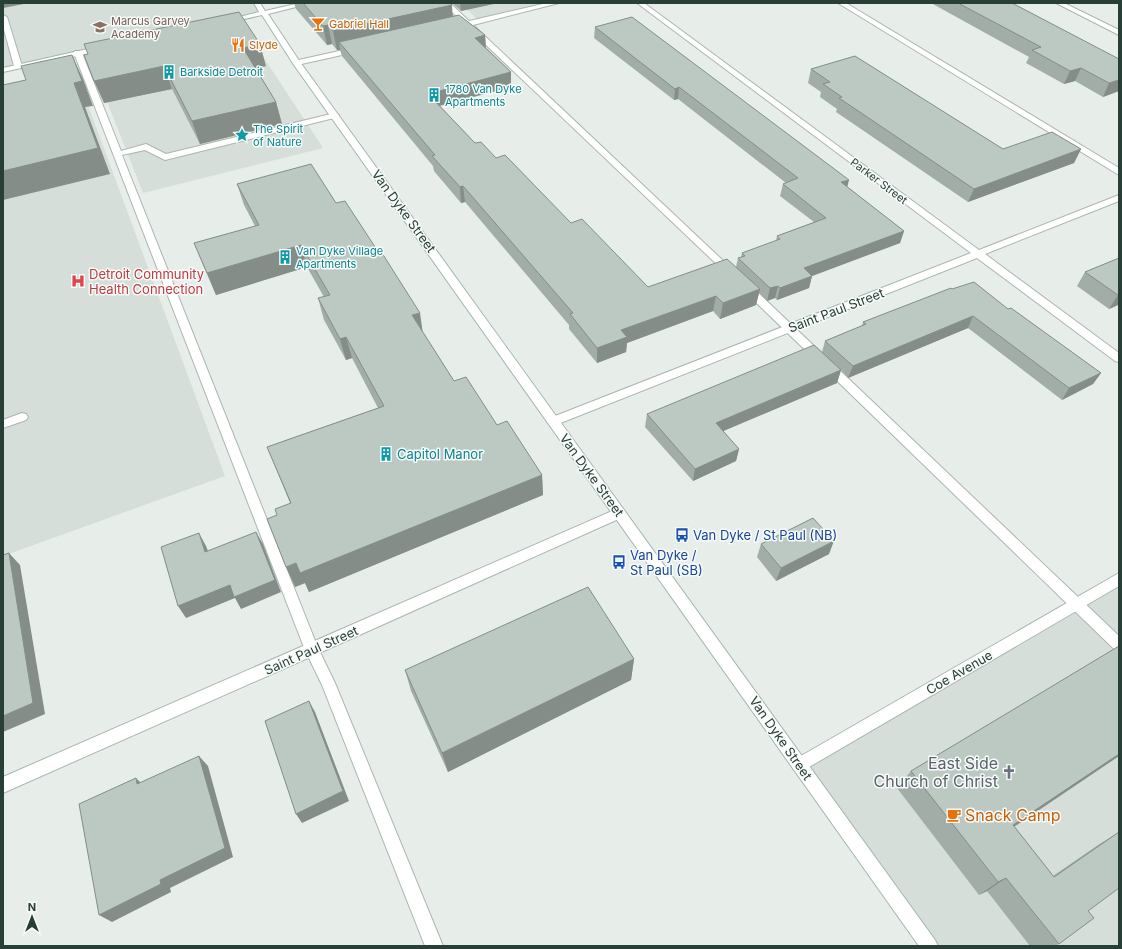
<svg xmlns="http://www.w3.org/2000/svg" width="1122" height="949" font-family="Inter,sans-serif">
  <rect width="100%" height="100%" fill="#e7eeea"/>
  <path fill="#d5ded9" d="M3,3H257L264,13L3,70Z
    M460,3H548L477,19Z
    M247,32L323,148L143,193L93,66Z
    M75,70L225,476L3,556V86Z
    M1119,579V946H929L799,765Z"/>
  <g fill="none" stroke-linecap="round" stroke-linejoin="round">
    <defs>
      <path id="lane" d="M443,3H450L469,21L547,3H559L473,25L734,271L736,273L734,275H728L466,26H460V24L463,23Z
        M838,3H846L1119,168V175Z
        M3,15L7,17L22,66L21,68H15L14,66L3,26Z
        M357,47H360V51L297,65L293,63L294,61Z
        M75,51H81L82,53L121,151L146,144L166,154L335,113L339,115L338,117L165,160L145,150L122,155L318,648L335,683L443,946H425L322,685L305,650L74,53Z
        M746,284L750,285L1119,636V651L1114,649L742,289L741,287L742,285Z
        M22,413L26,414L28,417L26,420L3,428V420Z"/>
      <path id="street" d="M637,3H644L979,250L1119,195V201L985,254L1119,353V362L1115,361L977,258L558,424L554,425L550,424L548,421L550,418L971,253Z
        M1056,3H1064L1119,30V35Z
        M619,508L623,509L625,513L623,517L317,654L3,793V777Z
        M1119,573V586L804,770L799,773L794,770L791,765L794,760Z"/>
      <path id="secondary" d="M254,3H260L265,11L300,3H312L268,14L300,62L935,940L938,946H919L294,65L262,15L227,23L224,21L259,12Z
        M101,46L105,48L104,50L3,72V68Z"/>
    </defs>
    <use href="#lane" stroke="#aab6b0" stroke-width="2"/>
    <use href="#street" stroke="#aab6b0" stroke-width="2"/>
    <use href="#secondary" stroke="#a3b6ae" stroke-width="2"/>
    <use href="#lane" fill="#fff" fill-rule="evenodd"/>
    <use href="#street" fill="#fff" fill-rule="evenodd"/>
    <use href="#secondary" fill="#fff" fill-rule="evenodd"/>
  </g>
  <path fill="#a2ada8" d="M291,3H450L453,16L485,35L486,48L511,72V87L440,106L475,143L496,158L571,223L648,287L736,267L738,258L741,257L742,253L776,241L777,236L814,222L780,196L783,184L786,183L678,99L674,100L594,38L595,27L847,187L904,231L900,243L812,276L809,288L777,300L775,298L767,301L759,293L756,305L720,319L713,311L627,343L626,352L597,363L569,329V325L465,202L461,203L434,171L433,166L342,56L340,50H337L332,44L327,45L296,9L294,3Z
    M452,3H498L461,11Z
    M931,3H1012L1119,91L1103,97L1075,81L1064,84L1026,63L1029,57Z
    M88,54L266,66L256,69L276,102L282,124L200,144L172,89L104,103Z
    M811,69L1003,149H1081L1074,163L968,202L836,112L837,109L820,97L821,92L808,83Z
    M237,184L336,203L423,333L454,381L497,425L542,475L543,495L309,592L305,583L295,587L277,515L290,503L267,447L378,408L352,358L346,360L324,320L318,298L324,297L307,267L216,295L203,265L194,243L255,226L244,205Z
    M1119,258V306L1118,305L1109,309L1077,286L1085,272Z
    M952,289L1008,309L1101,373L1093,384L1062,400L968,328L848,378L841,370L837,383L723,431L739,449L736,461L693,481L645,427L647,414L822,352L825,341L862,326L863,322Z
    M761,544L829,554L776,581L757,557Z
    M634,659L631,680L448,772L411,691L405,670Z
    M1119,756L1014,827L1053,876L1098,845L1119,832L1088,911L1059,944L1055,946H1030L987,891L979,895L897,788L911,771Z"/>
  <path fill="#848d88" d="M3,3H29L3,8Z
    M442,3H450V5H452L453,24L339,42L340,50H337L333,31Z
    M460,3H498L461,11Z
    M328,25L332,44L327,45L323,26Z
    M485,35L486,50L475,38Z
    M260,44L266,66L249,70L243,48Z
    M72,55L83,79L93,106L85,107L110,174L3,200V171Z
    M164,66L172,89L104,103L94,81Z
    M1081,68L1075,81L1064,84L1070,71Z
    M511,72V87L430,108L428,94Z
    M1119,80V91L1103,97L1109,83Z
    M679,87L678,99L674,100L675,89Z
    M276,102L282,124L200,144L192,121Z
    M1081,149L1074,163L968,202L974,189Z
    M849,180L846,192L841,182Z
    M463,186L465,202L461,203L460,187Z
    M904,231L900,243L812,276L809,288L777,300L780,288L804,268Z
    M301,245L307,267L216,295L207,273Z
    M778,286L775,298L767,301L770,288Z
    M760,289L756,305L720,319L723,303Z
    M1118,295H1119V303L1118,305L1109,309Z
    M716,296L713,311L627,343L626,352L597,363V348L621,330Z
    M420,313L423,334L412,315Z
    M973,316L968,328L848,378L853,366Z
    M346,337L352,358L346,360L340,339Z
    M841,370L837,383L714,435L716,423Z
    M1101,373L1093,384L1062,400L1069,388Z
    M739,449L736,461L693,481L695,469Z
    M542,475L543,495L309,592L305,583L295,587L286,567Z
    M256,532L263,544L281,592L241,609L235,598L186,618L178,606Z
    M199,533L206,546L213,564L205,552Z
    M834,541L829,554L776,581L781,568Z
    M9,553L20,565L45,714L3,732V716Z
    M634,659L631,680L448,772L442,753Z
    M309,701L315,712L349,801L302,823L296,814Z
    M1119,754V756L994,840L1013,825Z
    M199,756L208,766L233,857L170,888L171,892L112,922L99,915L160,880Z
    M136,778L146,788L137,784Z
    M1006,878L987,891L979,895L998,882Z"/>
  <path fill="#bcc9c3" stroke="#848d88" d="M303,3H449L452,5L333,31L328,25L323,26Z
    M958,3H1012L1119,59V80L1109,83L1081,68L1070,71L1032,50L1041,47Z
    M239,12L260,44L243,48L276,102L192,121L164,66L94,81L84,55L88,54L84,44Z
    M459,15L485,35L475,38L511,72L428,94L475,143L481,142L496,158L505,155L571,223L582,219L648,287L727,259L760,289L723,303L716,296L621,330L627,337L597,348L570,314L573,313L463,186L460,187L432,156L435,155L339,42Z
    M632,17L849,180L841,182L904,231L804,268L812,276L780,288L778,286L770,288L738,258L745,256L742,253L780,239L777,236L826,218L783,184L798,178L679,87L675,89L595,27Z
    M72,55L82,81L74,83L98,148L3,171V85L26,80L21,66Z
    M855,56L1003,149L1052,132L1081,149L974,189L839,98L842,97L823,84L830,82L811,69Z
    M311,164L336,203L345,201L379,253H382L420,313L412,315L454,381L466,377L497,425L507,421L542,475L300,573L296,563L286,567L267,519L277,515L275,509L291,503L267,447L384,406L346,337L340,339L318,298L330,295L301,245L207,273L194,243L259,225L237,184Z
    M1119,258V295H1118L1085,272Z
    M974,282L1008,309L1011,308L1101,373L1069,388L973,316L853,366L825,341L866,324L863,322L951,288L952,289Z
    M814,345L841,370L716,423L739,449L695,469L647,414Z
    M813,518L834,541L781,568L761,544Z
    M256,532L275,580L234,597L230,585L178,606L161,547L199,533L205,552Z
    M9,553L33,703L3,716V555Z
    M588,587L634,659L442,753L405,670Z
    M1119,646V754L1013,825L1054,877L1119,832V888L1088,911L1094,918L1059,944L1006,878L998,882L911,771Z
    M309,701L343,791L296,814L265,721Z
    M199,756L225,848L160,880L161,884L99,915L79,804L136,778L137,784Z"/>
  <defs>
    <symbol id="bar-bare" viewBox="-9 -9 18 18"><path d="M-6-5H6L.8 .8V4.5H3.5V6h-7V4.5H-.8V.8Z" fill="#e8710a" stroke="#f7fbf9" stroke-width="2.5" paint-order="stroke"/></symbol>
    <symbol id="school-bare" viewBox="-9 -9 18 18"><path d="M0-5L7-2L0 1L-7-2ZM-4 1L0 2.5L4 1V4Q0 6-4 4Z" fill="#8d6e63" stroke="#f7fbf9" stroke-width="2.5" paint-order="stroke"/></symbol>
    <symbol id="restaurant-bare" viewBox="-9 -9 18 18"><path d="M-5-6h1v4h1v-4h1v4h1v-4h1v5L-1.5 .5V6h-2V.5L-5-1ZM5-6V6H3V1.5H1.5Q1.5-4 5-6Z" fill="#e8710a" stroke="#f7fbf9" stroke-width="2.5" paint-order="stroke"/></symbol>
    <symbol id="building-bare" viewBox="-9 -9 18 18"><path d="M-4-6H4V6H1V3H-1V6H-4ZM-2.5-4.3h1.7v1.8h-1.7ZM.8-4.3h1.7v1.8H.8ZM-2.5-1h1.7V.8h-1.7ZM.8-1h1.7V.8H.8Z" fill="#0f9aa8" stroke="#f7fbf9" stroke-width="2.5" paint-order="stroke"/></symbol>
    <symbol id="sight-bare" viewBox="-9 -9 18 18"><path d="M0-6L1.8-2.2L6-1.7L2.9 1.2L3.7 5.4L0 3.3L-3.7 5.4L-2.9 1.2L-6-1.7L-1.8-2.2Z" fill="#0f9aa8" stroke="#f7fbf9" stroke-width="2.5" paint-order="stroke"/></symbol>
    <symbol id="hospital-bare" viewBox="-9 -9 18 18"><path d="M-5-5h3v3.5h4V-5h3V5h-3V1.5h-4V5h-3Z" fill="#e0444e" stroke="#f7fbf9" stroke-width="2.5" paint-order="stroke"/></symbol>
    <symbol id="bus-bare" viewBox="-9 -9 18 18"><path d="M-5-6H5V4H4V6H2V4H-2V6H-4V4H-5ZM-3.5-4V0h7V-4ZM-3.5 1.2v1.5H-2V1.2ZM2 1.2v1.5H3.5V1.2Z" fill="#1a4fb4" stroke="#f7fbf9" stroke-width="2.5" paint-order="stroke"/></symbol>
    <symbol id="church-bare" viewBox="-9 -9 18 18"><path d="M-1.2-6h2.4v3.5h3.3v2.4h-3.3V6h-2.4V-.1h-3.3v-2.4h3.3Z" fill="#6b7280" stroke="#f7fbf9" stroke-width="2.5" paint-order="stroke"/></symbol>
    <symbol id="cafe-bare" viewBox="-9 -9 18 18"><path d="M-5.5-4.5H6V0H3Q3 3.5 0 3.5H-2.5Q-5.5 3.5-5.5 0ZM3-3.2v2h1.7v-2ZM-6 4.5H4V6H-6Z" fill="#e8710a" stroke="#f7fbf9" stroke-width="2.5" paint-order="stroke"/></symbol>
  </defs>
  <g fill-rule="evenodd">
    <use href="#bar-bare" x="308" y="14" width="20" height="20"/>
    <use href="#school-bare" x="90" y="17" width="20" height="20"/>
    <use href="#restaurant-bare" x="228" y="35" width="20" height="20"/>
    <use href="#building-bare" x="159" y="62" width="20" height="20"/>
    <use href="#building-bare" x="424" y="85" width="20" height="20"/>
    <use href="#sight-bare" x="232" y="125" width="20" height="20"/>
    <use href="#building-bare" x="275" y="247" width="20" height="20"/>
    <use href="#hospital-bare" x="68" y="271" width="20" height="20"/>
    <use href="#building-bare" x="376" y="444" width="20" height="20"/>
    <use href="#bus-bare" x="672" y="525" width="20" height="20"/>
    <use href="#bus-bare" x="609" y="552" width="20" height="20"/>
    <use href="#church-bare" x="999" y="762" width="20" height="20"/>
    <use href="#cafe-bare" x="944" y="805" width="20" height="20"/>
  </g>
  <g text-anchor="middle" stroke-width="3" stroke-linejoin="round" paint-order="stroke">
    <g font-size="11" fill="#785e54" stroke="#f7fbf9" text-anchor="start">
      <text x="111" y="25">Marcus Garvey<tspan x="111" dy="13">Academy</tspan></text>
    </g>
    <g font-size="11" fill="#c56008" stroke="#f7fbf9" text-anchor="start">
      <text x="329" y="28">Gabriel Hall</text>
      <text x="249" y="49">Slyde</text>
    </g>
    <g font-size="11" fill="#0d838f" stroke="#f7fbf9" text-anchor="start">
      <text x="180" y="76">Barkside Detroit</text>
      <text x="445" y="93">1780 Van Dyke<tspan x="445" dy="13">Apartments</tspan></text>
      <text x="253" y="133">The Spirit<tspan x="253" dy="13">of Nature</tspan></text>
      <text x="296" y="255">Van Dyke Village<tspan x="296" dy="13">Apartments</tspan></text>
    </g>
    <g font-size="11" fill="#273f36" stroke="#f7fbf9">
      <text transform="translate(879 181) rotate(37)" y="4">Parker Street</text>
    </g>
    <g font-size="13" fill="#273f36" stroke="#f7fbf9">
      <text transform="translate(404 211) rotate(54)" y="5">Van Dyke Street</text>
      <text transform="translate(836 310) rotate(-21)" y="5">Saint Paul Street</text>
      <text transform="translate(592 475) rotate(54)" y="5">Van Dyke Street</text>
      <text transform="translate(311 650) rotate(-24)" y="5">Saint Paul Street</text>
      <text transform="translate(959 672) rotate(-30)" y="5">Coe Avenue</text>
      <text transform="translate(781 738) rotate(55)" y="5">Van Dyke Street</text>
    </g>
    <g font-size="13" fill="#be3a42" stroke="#f7fbf9" text-anchor="start">
      <text x="89" y="279">Detroit Community<tspan x="89" dy="15">Health Connection</tspan></text>
    </g>
    <g font-size="13" fill="#0d838f" stroke="#f7fbf9" text-anchor="start">
      <text x="397" y="459">Capitol Manor</text>
    </g>
    <g font-size="13" fill="#164399" stroke="#f7fbf9" text-anchor="start">
      <text x="693" y="540">Van Dyke / St Paul (NB)</text>
      <text x="630" y="560">Van Dyke /<tspan x="630" dy="15">St Paul (SB)</tspan></text>
    </g>
    <g font-size="16" fill="#5b616d" stroke="#f7fbf9" text-anchor="end">
      <text x="998" y="769">East Side<tspan x="998" dy="18">Church of Christ</tspan></text>
    </g>
    <g font-size="16" fill="#c56008" stroke="#f7fbf9" text-anchor="start">
      <text x="965" y="821">Snack Camp</text>
    </g>
  </g>
  <rect width="1122" height="949" fill="none" stroke="#273f36" stroke-width="8"/>
  <g transform="translate(32 917)" stroke="#f7fbf9" stroke-width="3" paint-order="stroke">
  <path d="M0-3L7 15L0 10L-7 15Z" fill="#273f36"/>
  <text y="-6" font-size="11" font-weight="bold" text-anchor="middle" fill="#273f36">N</text>
  </g>
</svg>
